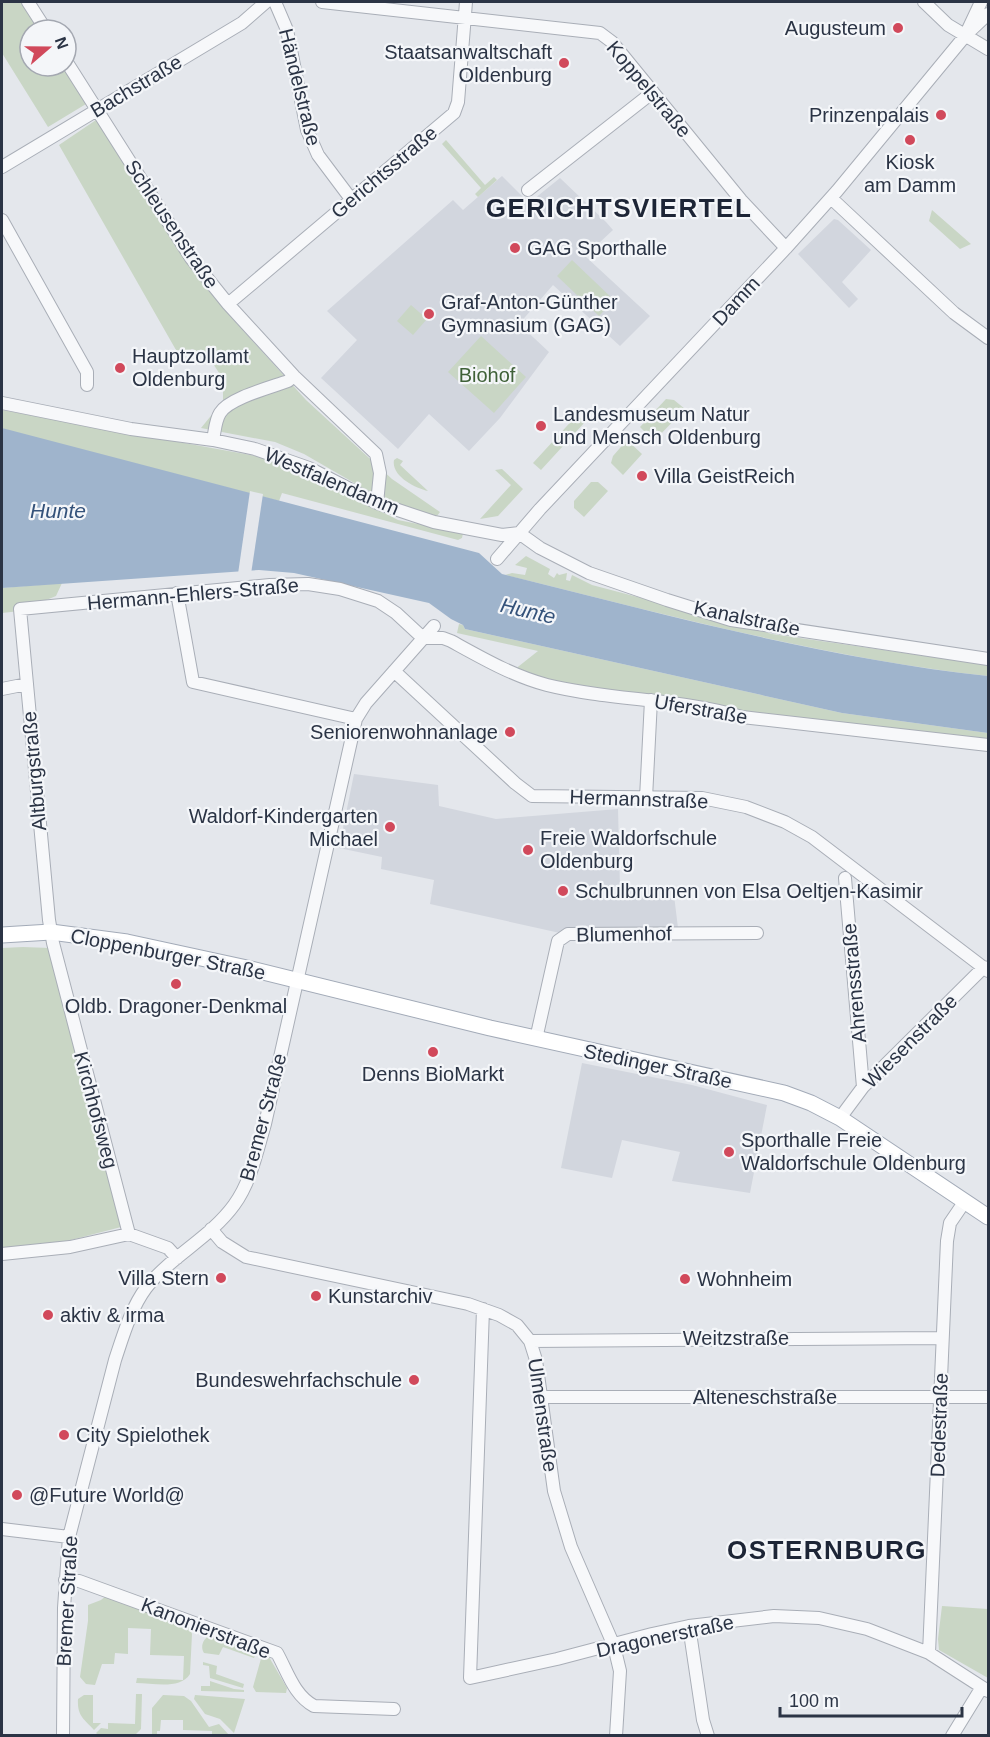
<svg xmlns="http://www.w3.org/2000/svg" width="990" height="1737" font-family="Helvetica,sans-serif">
  <rect width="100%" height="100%" fill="#e4e7ec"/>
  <path fill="#d2d6de" d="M502,176L529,203L560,178L606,222L613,230L585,256L650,316L620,346L553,285L519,324L549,352L500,418L469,451L429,414L398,449L321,378L357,340L327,311L453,200L463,210Z
    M834,219L838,220L871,250L842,282L858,299L849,308L798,254Z
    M354,774L438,785L439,806L496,819L618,809L620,888L673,887L678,928L560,933L430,904L434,880L381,869L382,857L339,848Z
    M582,1063L692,1085L767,1105L750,1193L672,1181L680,1152L622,1140L612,1178L561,1168Z"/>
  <path fill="#c9d6c5" d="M2,2H22L40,30H30V66H62L86,104L48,127L2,53Z
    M96,120L190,266L231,317L306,400L392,479L440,512L437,516L396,503L363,488L304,454L275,442L201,428L223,401V379L208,356L192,349L180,357L59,145Z
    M446,140L485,185L494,177L497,180L478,197L475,194L481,188L442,144Z
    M932,210L971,244L960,249L929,221Z
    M572,260L614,300L599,316L557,276Z
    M411,305L427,319L413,335L397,321Z
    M481,336L526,377L494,413L448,372Z
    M666,399L674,400L685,409L654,441L640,427Z
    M2,410L267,458L294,467L398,520L463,533L462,538L458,540L282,493L279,501L248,493L10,431L2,428Z
    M577,415L585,422L541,470L533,463Z
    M627,440L642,454L623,475L611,463L613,456Z
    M397,458L403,461L400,465L428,491C415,488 391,476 394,460Z
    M502,469L523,489L498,516L480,519L511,485L495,470Z
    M591,482H598L608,491L584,517L574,508V501Z
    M526,556L550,569L548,574L554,578L557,573L559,575L567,573L566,580L570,581L572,575L592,585L710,616L772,634L988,665V676C824,658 665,614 505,575L512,573L525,575L527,568L515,565Z
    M62,583L56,596L20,611L2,613V588Z
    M459,624L463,625L465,629L842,713L988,733V740L744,712L723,707L539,679L514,670L538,651L457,633Z
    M23,947L50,948L125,1226L67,1241L2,1254V948Z
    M106,1596L189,1626L192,1634L190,1674C180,1690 153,1683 136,1683L137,1678L183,1680L184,1656L150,1655L151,1629L128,1628V1654L115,1653L114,1664H102L95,1685L86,1684L80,1677L88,1621V1605L101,1600Z
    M942,1606L988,1609V1678L939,1650L938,1639Z
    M209,1636L254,1650L256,1654L254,1658L223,1647L219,1655L204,1653C200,1647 203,1639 209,1636Z
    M265,1654L269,1657L287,1688L286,1693L256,1692L253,1687L262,1655Z
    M203,1662L217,1666L216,1674L244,1684L243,1688L210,1678L209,1666L203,1665Z
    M210,1681L234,1689L244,1690V1692L201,1691V1686H210Z
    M136,1694H142L141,1729L135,1735H98L96,1733L101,1728L108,1729V1723L135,1724Z
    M84,1695H93V1723H101L94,1730C84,1719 77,1716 78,1699Z
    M163,1695L184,1696L191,1701L209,1727L219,1724L229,1735H212V1731L183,1730V1720H161L160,1731H157V1735H152V1708Z
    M195,1695L245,1699L234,1733L220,1719L205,1714L194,1699Z"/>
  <path fill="#9fb4cc" d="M2,428L479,553L502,574C663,614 823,658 988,676V733L842,713L465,629L463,625L451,619L429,603L294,573L259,570L2,588Z"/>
  <path fill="#e4e7ec" d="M250,491L263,494L251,574H238Z"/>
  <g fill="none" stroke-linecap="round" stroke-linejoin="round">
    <defs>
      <path id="minor" d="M28,2L46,30
        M275,2L287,30L307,130L318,155L351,199
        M322,2L600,33L612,42L741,200L786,248
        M924,2L948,25L988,49
        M972,29L988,14
        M66,61L191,258L228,304L294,376L376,454L380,473L377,503
        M2,167L242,23L266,2
        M528,190L653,92
        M831,198L954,313L988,338
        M2,220L87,372V385
        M228,304L454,113L458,102L466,2
        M2,403L131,429L213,440L255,449L309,468L377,503L434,522L502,535L519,533
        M213,440C215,431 215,421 220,413C229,398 272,387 288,381L294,376
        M519,533L540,548L589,573L667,600L731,620L988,659
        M497,559L540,509L786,248L837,191L965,36L981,2
        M177,593L193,682L356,719
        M423,638H443L451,641C482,658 513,676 547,685C611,701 679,698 742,717L988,745
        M394,671L515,783L532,796L702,798L746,807L785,822L812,837L988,971
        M2,689L27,684
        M646,798L651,700
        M845,878L863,1087
        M536,1039L558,941L568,934L757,933
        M840,1118L863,1087L984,967
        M211,1229L222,1242L246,1257L468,1304L499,1315L517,1325L530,1341L536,1360L554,1491L571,1547L614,1646L620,1671L616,1736
        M129,1234L53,943L49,920L20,609L270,585L308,584L340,589L378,601L396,613L423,638
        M129,1234L168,1248L177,1258
        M2,1254L70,1247L129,1234
        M483,1309L470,1678L557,1659L652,1634L689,1626L774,1616L819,1618L867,1629L929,1653L988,1691
        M530,1341L942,1338
        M542,1397H988
        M2,1529L69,1537
        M65,1580L79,1581L277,1653C288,1673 294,1695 314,1706L394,1709
        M689,1626L703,1720L708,1736
        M929,1653L947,1241L950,1223L965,1201
        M63,1736L64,1608L69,1537L115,1360C123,1336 131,1308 146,1288C171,1256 210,1238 234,1205C251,1182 257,1151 265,1124L356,719L366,703L434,626
        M952,1736L982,1687"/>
      <path id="major" d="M2,935L51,932L127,942L247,968L490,1028L784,1093L811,1103L840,1118L988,1217"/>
    </defs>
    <use href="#minor" stroke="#a9aeb7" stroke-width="14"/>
    <use href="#major" stroke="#a3abb8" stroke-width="17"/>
    <use href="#minor" stroke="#f7f8fa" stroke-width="12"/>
    <use href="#major" stroke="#fff" stroke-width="15"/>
  </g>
  <g fill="#d1495b" stroke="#f4f6f9" stroke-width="2">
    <circle cx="898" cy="28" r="6"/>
    <circle cx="564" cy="63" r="6"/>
    <circle cx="941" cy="115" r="6"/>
    <circle cx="910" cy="140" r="6"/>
    <circle cx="515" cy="248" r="6"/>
    <circle cx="429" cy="314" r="6"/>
    <circle cx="120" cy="368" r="6"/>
    <circle cx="541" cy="426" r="6"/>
    <circle cx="642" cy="476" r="6"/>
    <circle cx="510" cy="732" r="6"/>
    <circle cx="390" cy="827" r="6"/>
    <circle cx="528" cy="850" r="6"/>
    <circle cx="563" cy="891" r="6"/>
    <circle cx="176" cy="984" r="6"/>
    <circle cx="433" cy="1052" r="6"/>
    <circle cx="729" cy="1152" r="6"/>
    <circle cx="221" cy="1278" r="6"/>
    <circle cx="685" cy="1279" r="6"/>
    <circle cx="316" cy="1296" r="6"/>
    <circle cx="48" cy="1315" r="6"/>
    <circle cx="414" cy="1380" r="6"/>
    <circle cx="64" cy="1435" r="6"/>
    <circle cx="17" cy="1495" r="6"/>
  </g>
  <g text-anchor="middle" stroke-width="4.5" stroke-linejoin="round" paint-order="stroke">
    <g font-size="20" fill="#2b3445" stroke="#f4f6f9" text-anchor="start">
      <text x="886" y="35" text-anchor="end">Augusteum</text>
      <text x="552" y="59" text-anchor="end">Staatsanwaltschaft<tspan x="552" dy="23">Oldenburg</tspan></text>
      <text x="929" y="122" text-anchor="end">Prinzenpalais</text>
      <text x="910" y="169" text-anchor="middle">Kiosk<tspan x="910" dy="23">am Damm</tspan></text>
      <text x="527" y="255">GAG Sporthalle</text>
      <text x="441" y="309">Graf-Anton-Günther<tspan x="441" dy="23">Gymnasium (GAG)</tspan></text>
      <text x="132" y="363">Hauptzollamt<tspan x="132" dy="23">Oldenburg</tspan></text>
      <text x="553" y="421">Landesmuseum Natur<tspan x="553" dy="23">und Mensch Oldenburg</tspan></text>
      <text x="654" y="483">Villa GeistReich</text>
      <text x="498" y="739" text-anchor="end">Seniorenwohnanlage</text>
      <text x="378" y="823" text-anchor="end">Waldorf-Kindergarten<tspan x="378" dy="23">Michael</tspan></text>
      <text x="540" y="845">Freie Waldorfschule<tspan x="540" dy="23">Oldenburg</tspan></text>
      <text x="575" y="898">Schulbrunnen von Elsa Oeltjen-Kasimir</text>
      <text x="176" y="1013" text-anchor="middle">Oldb. Dragoner-Denkmal</text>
      <text x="433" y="1081" text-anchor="middle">Denns BioMarkt</text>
      <text x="741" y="1147">Sporthalle Freie<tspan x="741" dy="23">Waldorfschule Oldenburg</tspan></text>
      <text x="209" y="1285" text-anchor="end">Villa Stern</text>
      <text x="697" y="1286">Wohnheim</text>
      <text x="328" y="1303">Kunstarchiv</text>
      <text x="60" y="1322">aktiv &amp; irma</text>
      <text x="402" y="1387" text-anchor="end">Bundeswehrfachschule</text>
      <text x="76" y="1442">City Spielothek</text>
      <text x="29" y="1502">@Future World@</text>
    </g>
    <g font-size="20" fill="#2b3445" stroke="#f4f6f9">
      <text transform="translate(136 86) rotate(-31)" y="7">Bachstraße</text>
      <text transform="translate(300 87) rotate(76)" y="7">Händelstraße</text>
      <text transform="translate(649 89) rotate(50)" y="7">Koppelstraße</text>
      <text transform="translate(384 172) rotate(-40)" y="7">Gerichtsstraße</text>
      <text transform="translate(172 224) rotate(56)" y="7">Schleusenstraße</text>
      <text transform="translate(736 301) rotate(-47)" y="7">Damm</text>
      <text transform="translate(332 481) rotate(23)" y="7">Westfalendamm</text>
      <text transform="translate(193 594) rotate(-5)" y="7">Hermann-Ehlers-Straße</text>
      <text transform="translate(747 618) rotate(12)" y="7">Kanalstraße</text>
      <text transform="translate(701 709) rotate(10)" y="7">Uferstraße</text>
      <text transform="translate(34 771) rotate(-95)" y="7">Altburgstraße</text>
      <text transform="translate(639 799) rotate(2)" y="7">Hermannstraße</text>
      <text transform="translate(624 934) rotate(-1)" y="7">Blumenhof</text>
      <text transform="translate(168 954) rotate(11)" y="7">Cloppenburger Straße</text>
      <text transform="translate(854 983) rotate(-95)" y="7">Ahrensstraße</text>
      <text transform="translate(910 1041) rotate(-45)" y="7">Wiesenstraße</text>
      <text transform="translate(658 1066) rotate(12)" y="7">Stedinger Straße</text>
      <text transform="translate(96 1110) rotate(75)" y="7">Kirchhofsweg</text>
      <text transform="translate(263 1117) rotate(-75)" y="7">Bremer Straße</text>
      <text x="736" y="1345">Weitzstraße</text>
      <text x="765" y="1404">Alteneschstraße</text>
      <text transform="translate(543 1415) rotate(82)" y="7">Ulmenstraße</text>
      <text transform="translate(939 1425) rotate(-88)" y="7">Dedestraße</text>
      <text transform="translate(67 1601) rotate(-87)" y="7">Bremer Straße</text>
      <text transform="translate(206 1628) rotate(21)" y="7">Kanonierstraße</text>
      <text transform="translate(665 1636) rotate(-12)" y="7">Dragonerstraße</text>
    </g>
    <g font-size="20" fill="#3f6138" stroke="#f4f6f9">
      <text x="487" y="382">Biohof</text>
    </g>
    <g font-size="21" font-style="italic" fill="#34527a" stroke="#f4f6f9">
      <text x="58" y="518">Hunte</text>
      <text transform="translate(528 611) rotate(13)" y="7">Hunte</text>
    </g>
    <g font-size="26" font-weight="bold" letter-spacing="1.5" fill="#1d2536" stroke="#f4f6f9">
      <text x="619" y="217">GERICHTSVIERTEL</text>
      <text x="827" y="1559">OSTERNBURG</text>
    </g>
  </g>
  <rect width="990" height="1737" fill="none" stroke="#2b3445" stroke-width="6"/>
  <g transform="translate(48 48) rotate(70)"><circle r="28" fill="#f4f6f9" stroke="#a4a8b1" stroke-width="1.5"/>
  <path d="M0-4.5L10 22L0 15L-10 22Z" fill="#d1495b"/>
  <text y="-9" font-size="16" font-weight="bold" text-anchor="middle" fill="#2b3445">N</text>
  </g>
  <path d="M780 1707v9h182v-9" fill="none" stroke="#2b3445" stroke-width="3"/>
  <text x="789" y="1707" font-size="18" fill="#2b3445" stroke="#f4f6f9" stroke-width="4.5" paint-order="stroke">100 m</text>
</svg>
